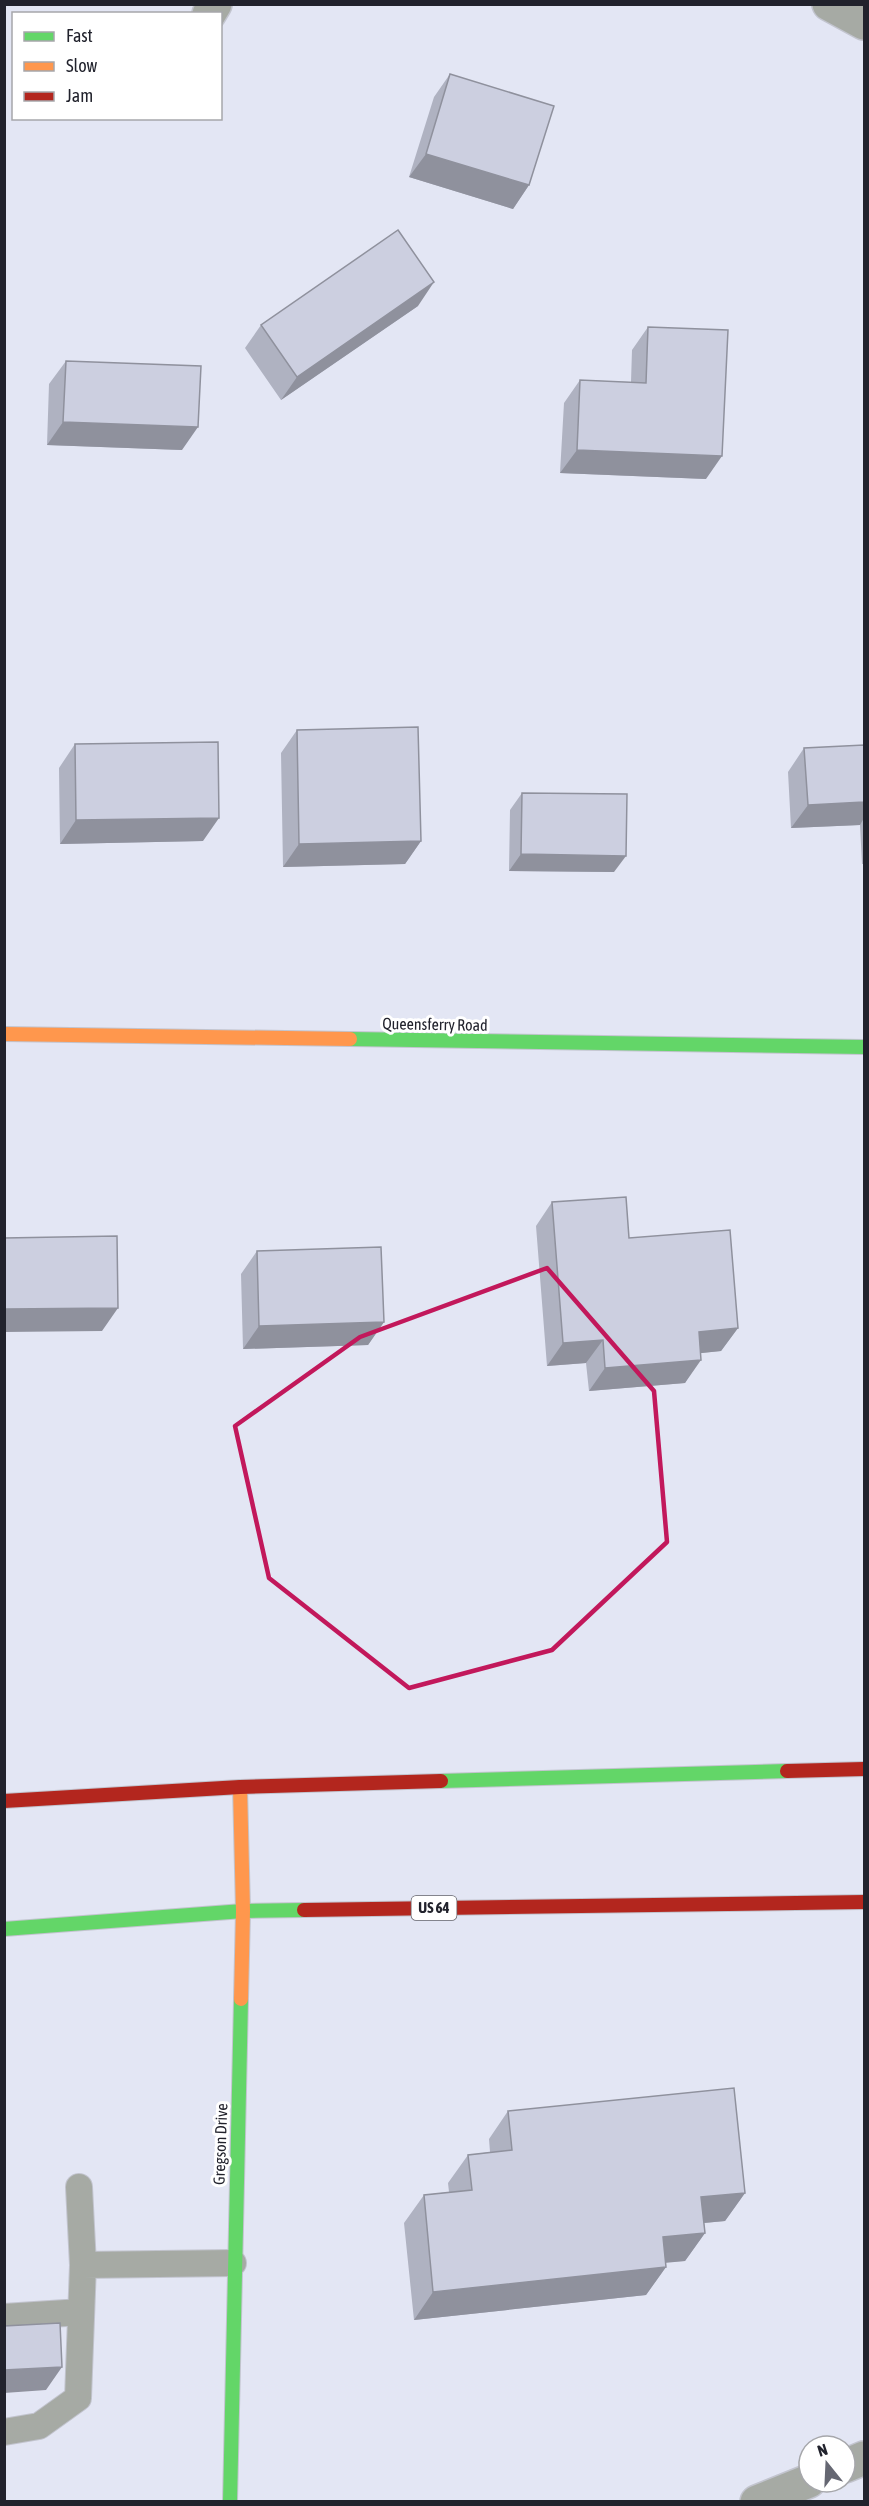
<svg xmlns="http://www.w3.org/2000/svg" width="869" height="2506" font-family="'Asap Condensed',sans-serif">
  <rect width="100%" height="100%" fill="#e3e6f4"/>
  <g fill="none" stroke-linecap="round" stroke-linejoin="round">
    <defs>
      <path id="lane" d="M79,2187L83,2265
        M4,2317L81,2312
        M4,2432L39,2426L78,2398L83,2265L233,2263"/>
      <path id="street" d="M829,4L864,23
        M209,14L215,4
        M845,2466L864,2458
        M757,2502L809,2481"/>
      <path id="fast" d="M350,1039L864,1047
        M441,1781L787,1771
        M4,1929L243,1911L304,1910
        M230,2502L241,1999"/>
      <path id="slow" d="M4,1034L350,1039
        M240,1787L243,1911L241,1999"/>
      <path id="jam" d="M787,1771L864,1769
        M4,1801L240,1787L441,1781
        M304,1910L864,1902"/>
    </defs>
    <use href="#lane" stroke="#c2c4ce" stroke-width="28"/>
    <use href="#street" stroke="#c2c4ce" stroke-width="36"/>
    <use href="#fast" stroke="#c2c4ce" stroke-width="16"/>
    <use href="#slow" stroke="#c2c4ce" stroke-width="16"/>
    <use href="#jam" stroke="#c2c4ce" stroke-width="16"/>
    <use href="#lane" stroke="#a6aaa4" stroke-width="26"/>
    <use href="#street" stroke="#a6aaa4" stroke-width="33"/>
    <use href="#fast" stroke="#63d668" stroke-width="14"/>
    <use href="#slow" stroke="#ff974d" stroke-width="14"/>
    <use href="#jam" stroke="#b3261e" stroke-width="14"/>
  </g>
  <path fill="#afb2c1" d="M450,74L529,185L513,209L409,177L434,97Z
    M418,306L281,400L245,348L261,325Z
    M648,327L706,479L560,473L564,403L580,380L631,382L632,350Z
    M66,361L182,450L47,445L49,384Z
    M297,730L421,841L405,864L283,867L281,753Z
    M75,744L203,841L60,844L59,768Z
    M864,745V864H862L860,825L791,828L788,772L804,748Z
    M522,793L614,872L509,871L510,810Z
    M552,1202L738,1328L721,1351L701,1353L685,1383L589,1391L586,1363L547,1366L536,1226Z
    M257,1251L384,1322L368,1345L243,1349L241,1274Z
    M508,2111L745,2193L725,2221L704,2223L705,2233L685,2261L665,2262L666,2267L646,2295L414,2320L404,2223L424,2195L449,2192L448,2183L468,2155L490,2152L489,2139Z"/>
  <path fill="#8f919d" d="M426,154L529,185L513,209L409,177Z
    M434,282L418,306L281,400L297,377Z
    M63,422L198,427L182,450L47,445Z
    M577,450L722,456L706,479L560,473Z
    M864,802V818L860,825L791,828L808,805Z
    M219,818L203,841L60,844L76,820Z
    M421,841L405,864L283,867L299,844Z
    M521,854L626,856L614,872L509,871Z
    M118,1308L102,1331L4,1332V1309Z
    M384,1322L368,1345L243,1349L259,1326Z
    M738,1328L721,1351L683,1355L699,1332Z
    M603,1340L586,1363L547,1366L563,1343Z
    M701,1360L685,1383L589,1391L605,1368Z
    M745,2193L725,2221L682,2225L701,2197Z
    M705,2233L685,2261L643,2265L663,2237Z
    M666,2267L646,2295L414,2320L433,2292Z
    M62,2367L46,2390L4,2393V2370Z"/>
  <path fill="#cccfe0" stroke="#8f919d" stroke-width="1.5" d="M450,74L554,106L529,185L426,154Z
    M398,230L434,282L297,377L261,325Z
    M648,327L728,330L722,456L577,450L580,380L646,383Z
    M66,361L201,366L198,427L63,422Z
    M418,727L421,841L299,844L297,730Z
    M218,742L219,818L76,820L75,744Z
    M864,745V802L808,805L804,748Z
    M522,793L627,794L626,856L521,854Z
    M626,1197L629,1238L730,1230L738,1328L699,1332L701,1360L605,1368L603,1340L563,1343L552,1202Z
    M117,1236L118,1308L4,1309V1238Z
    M381,1247L384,1322L259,1326L257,1251Z
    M734,2088L745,2193L701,2197L705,2233L663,2237L666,2267L433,2292L424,2195L472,2190L468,2155L512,2150L508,2111Z
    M60,2323L62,2367L4,2370V2326Z"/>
  <path fill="none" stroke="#c2185b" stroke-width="4.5" stroke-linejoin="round" d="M547,1268L654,1391L667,1542L552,1650L409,1688L269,1578L235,1426L360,1337Z"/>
  <g text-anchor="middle" stroke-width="6" stroke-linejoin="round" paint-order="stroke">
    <rect fill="#fff" stroke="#64646b" stroke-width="1.5" x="411.5" y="1896" width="45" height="24" rx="4.5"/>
    <g font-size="15" font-weight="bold" fill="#21222c">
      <text x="434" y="1913">US 64</text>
    </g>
    <g font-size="16" fill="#21222c" stroke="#fff">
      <text transform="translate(435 1024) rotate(1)" y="6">Queensferry Road</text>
      <text transform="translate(220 2144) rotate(-88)" y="6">Gregson Drive</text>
    </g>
  </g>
  <rect width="869" height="2506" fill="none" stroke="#21222c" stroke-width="12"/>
  <rect x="12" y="12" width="210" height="108" fill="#ffffff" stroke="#a6a7ab" stroke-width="1.5"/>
  <rect x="24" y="32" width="30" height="9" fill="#63d668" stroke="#a6a7ab" stroke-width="1.5"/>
  <text x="66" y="42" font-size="18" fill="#21222c">Fast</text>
  <rect x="24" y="62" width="30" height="9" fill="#ff974d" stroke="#a6a7ab" stroke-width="1.5"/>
  <text x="66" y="72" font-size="18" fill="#21222c">Slow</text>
  <rect x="24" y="92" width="30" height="9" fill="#b3261e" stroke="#a6a7ab" stroke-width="1.5"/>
  <text x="66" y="102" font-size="18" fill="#21222c">Jam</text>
  <g transform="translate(827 2464) rotate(342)"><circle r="28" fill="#ffffff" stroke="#a6a7ab" stroke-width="1.5"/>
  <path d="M0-4.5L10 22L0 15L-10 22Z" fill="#656772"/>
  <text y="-9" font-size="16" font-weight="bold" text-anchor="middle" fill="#21222c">N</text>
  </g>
</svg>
